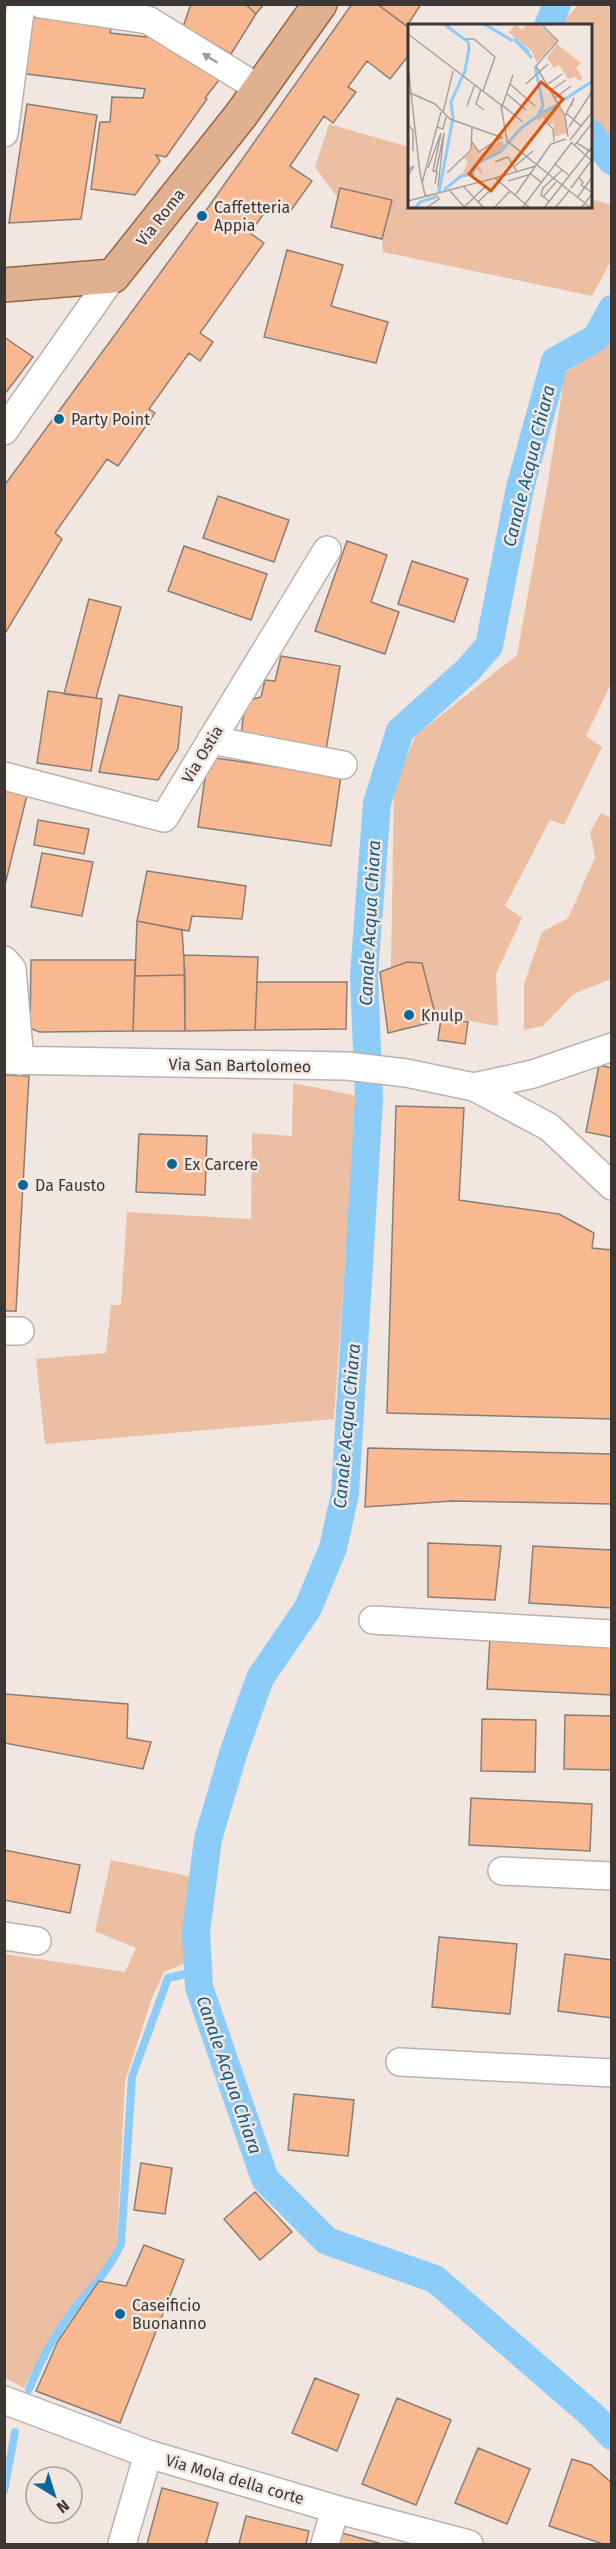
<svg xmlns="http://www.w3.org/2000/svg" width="616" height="2549" font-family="'Fira Sans',sans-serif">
  <rect width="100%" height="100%" fill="#f2e7e0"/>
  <path fill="#edbfa2" d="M579,4L611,5V152L591,124L590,26L560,25Z
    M329,124L409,147V207H590L591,199L611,205V261L592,296L383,252L382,239L392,201L338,198L315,167Z
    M611,327V684L586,736L602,747L564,825L550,820L505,906L522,918L496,974L498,1026L442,1016L437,1021L422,963L407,962L391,967L394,785L416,735L517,655L548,482L565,373L600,349Z
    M601,813L611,818V979L574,994L543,1026L524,1030V984L542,932L568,918L595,858L590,832Z
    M293,1083L357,1096L334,1419L45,1444L36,1359L106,1353L111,1305H121L127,1212L251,1219L252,1133L292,1136Z
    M111,1860L193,1877L188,1962L164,1972L152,1998L125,2081L117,2243C106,2268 88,2286 72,2308C54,2333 37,2360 24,2388L4,2377L5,1954L125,1972L136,1948L95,1931Z"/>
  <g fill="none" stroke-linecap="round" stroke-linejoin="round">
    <path stroke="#8cccf9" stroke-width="8" d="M29,2389C40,2361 56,2332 75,2308C92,2287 110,2269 121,2244L132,2077L168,1978L199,1971
      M4,2491L15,2432"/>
    <path stroke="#8cccf9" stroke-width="28" d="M548,26L557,4
      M590,133L612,161
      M612,309L596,338L555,361L520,488L489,646L468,670L400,731L377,803L364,975L369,1100L345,1494L333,1548L308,1608L260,1678L234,1751L208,1839L196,1932L199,1987L265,2179L327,2241L435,2279L593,2416L612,2436"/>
  </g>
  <path fill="#f8b990" stroke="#877e78" stroke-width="1.5" d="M191,4H245L256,14L231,54L183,27Z
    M245,4H264L256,14Z
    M352,4H377L409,28V55L390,79L367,61L348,87L356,92L333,123L324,116L290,166L312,181L289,213L272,202L250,233L264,243L200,333L213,342L200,361L189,353L149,409L155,413L118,466L107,459L55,533L62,539L4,635V486L202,216Z
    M377,4H421L407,26Z
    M30,17L112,25L110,33L166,39L223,75L205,98L207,99L166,157L156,155L160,161L135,195L91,189L100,122H110L112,97L143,98L145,89L19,73Z
    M27,104L97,115L81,219L9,223Z
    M340,188L392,200L382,239L331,227Z
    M287,250L343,265L331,306L388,322L376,363L264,337Z
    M4,337L33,357L4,395Z
    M218,496L289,520L274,562L203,538Z
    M347,541L387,555L371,602L399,612L385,654L315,631Z
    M184,546L267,574L251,620L168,591Z
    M412,561L468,579L454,622L398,604Z
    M89,599L121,607L96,698L64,694Z
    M281,656L340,666L326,750L241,737L245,701L261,697L265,680L275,681Z
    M48,691L102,699L91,771L37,763Z
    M119,695L182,707L178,749L158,780L99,772Z
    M208,757L341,776L331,846L198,827Z
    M4,791L27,795L4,889Z
    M38,820L89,829L84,854L34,845Z
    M42,853L93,862L82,916L31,907Z
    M147,871L246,886L242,919L192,916L189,931L137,921Z
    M137,921L182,930L185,975L135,976Z
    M184,955L258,957L255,1030L185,1031Z
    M31,960H135L133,1031L39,1032L30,1028Z
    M407,962L422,963L437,1021L388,1033L380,972Z
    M185,975V1031H133L135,976Z
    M257,982H347L346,1029L255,1030Z
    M441,1019L468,1022L465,1044L438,1040Z
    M599,1065L612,1068V1137L586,1132Z
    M4,1075L29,1076L16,1311H4Z
    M396,1106L464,1108L459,1200L559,1214L594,1233L592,1248L612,1250V1419L387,1413Z
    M139,1134L207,1136L205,1195L136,1192Z
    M368,1448L612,1454V1504L452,1501L365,1507Z
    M428,1543L501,1546L495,1600L428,1597Z
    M533,1546L612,1550V1608L529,1603Z
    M490,1636L612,1642V1695L487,1689Z
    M4,1694L128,1704L127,1738L151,1742L143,1769L4,1743Z
    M565,1715L612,1716V1770L564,1769Z
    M482,1719L536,1720L535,1772L481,1771Z
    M471,1798L592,1804L590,1851L469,1845Z
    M4,1850L80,1865L70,1913L4,1900Z
    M439,1937L517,1944L510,2014L432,2007Z
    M565,1954L612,1960V2018L558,2011Z
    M294,2094L354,2100L348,2156L288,2150Z
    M141,2163L172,2168L165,2214L134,2210Z
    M255,2192L292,2232L260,2260L224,2219Z
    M144,2245L184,2260L120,2423L36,2391L58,2341L99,2281L126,2286Z
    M315,2378L359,2395L337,2451L292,2433Z
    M397,2398L451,2420L416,2505L362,2484Z
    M478,2448L530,2469L507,2524L455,2503Z
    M572,2459L591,2465L612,2483V2544H603L549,2526Z
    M162,2488L218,2503L206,2544H147Z
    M246,2516L309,2531L306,2544H239Z
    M342,2533L382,2544H339Z"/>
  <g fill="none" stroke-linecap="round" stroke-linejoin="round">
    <defs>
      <path id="minor" d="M41,4L148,20L260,89
        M4,133L21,4
        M4,431L113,276
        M211,740L343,765
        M4,776L164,818L327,550
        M4,960L12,969L20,1061
        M4,1060L347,1066L406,1073L474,1087L549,1127L612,1186
        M474,1087L533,1074L612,1047
        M4,1331H20
        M373,1620L612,1634
        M502,1871L612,1876
        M4,1936L37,1941
        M400,2062L612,2073
        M4,2400L148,2454L335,2509L469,2544
        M122,2544L148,2454
        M325,2544L335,2509"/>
      <path id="major" d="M4,285L113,276L241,115L320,4"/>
    </defs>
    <use href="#minor" stroke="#bcb2ab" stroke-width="30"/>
    <use href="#major" stroke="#996441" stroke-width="36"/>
    <use href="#minor" stroke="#fff" stroke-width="27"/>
    <use href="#major" stroke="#e0b191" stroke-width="33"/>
  </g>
  <defs><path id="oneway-solid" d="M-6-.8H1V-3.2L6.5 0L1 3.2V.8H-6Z" transform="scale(1.5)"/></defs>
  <use fill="#9e9b9a" href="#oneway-solid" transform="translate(210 58) rotate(-148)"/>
  <g fill="#0c6797" stroke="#f2e7e0" stroke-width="2">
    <circle cx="202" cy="216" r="6"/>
    <circle cx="59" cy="419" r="6"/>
    <circle cx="409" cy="1015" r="6"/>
    <circle cx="172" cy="1164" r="6"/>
    <circle cx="23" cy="1185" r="6"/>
    <circle cx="120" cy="2314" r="6"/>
  </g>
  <g text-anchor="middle" stroke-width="5" stroke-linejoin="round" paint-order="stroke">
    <g font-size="16" fill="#3c3735" stroke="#f2e7e0" text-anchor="start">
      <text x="214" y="213">Caffetteria<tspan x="214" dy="18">Appia</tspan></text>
      <text x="71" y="425">Party Point</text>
      <text x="421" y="1021">Knulp</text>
      <text x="184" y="1170">Ex Carcere</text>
      <text x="35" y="1191">Da Fausto</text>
      <text x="132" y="2311">Caseificio<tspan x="132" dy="18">Buonanno</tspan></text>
    </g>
    <g font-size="16" fill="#3c3735" stroke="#f2e7e0">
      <text transform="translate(160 217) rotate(-52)" y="6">Via Roma</text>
      <text transform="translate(202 754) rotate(-59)" y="6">Via Ostia</text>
      <text transform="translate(240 1065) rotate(1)" y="6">Via San Bartolomeo</text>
      <text transform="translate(235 2479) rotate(16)" y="6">Via Mola della corte</text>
    </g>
    <g font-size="18" font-style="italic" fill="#125d87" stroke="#f2e7e0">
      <text transform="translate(529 466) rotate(-76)" y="6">Canale Acqua Chiara</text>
      <text transform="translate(370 923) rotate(-87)" y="6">Canale Acqua Chiara</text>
      <text transform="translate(347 1426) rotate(-85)" y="6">Canale Acqua Chiara</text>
      <text transform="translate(229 2075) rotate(71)" y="6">Canale Acqua Chiara</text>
    </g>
  </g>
  <g transform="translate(408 24)">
    <rect width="184" height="184" fill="#f2e7e0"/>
    <path d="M107,0L114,6L119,0H130L150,16L129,39L123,26L101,9ZM149,20L173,39L168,44L175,54L171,57L167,53L160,55L151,41L146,44L139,34ZM150,80L159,99V109L145,113L146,99L142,101L134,93L131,97L129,94ZM94,116L96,121L91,128L66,141L70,140L76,152L66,142L63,151H54L60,138L56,134L64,126V120L73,129Z" fill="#edbfa2"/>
    <path fill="none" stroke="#8cccf9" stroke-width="3" d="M76,0L105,17M106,15L124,34M106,15L121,28M151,79L185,57M131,90L149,81M36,166L53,152L65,150L66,141L92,128L113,104L130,92L135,81L127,42M31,168L45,94L43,78L57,47L61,24L60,18L36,0M7,184L12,178L28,173"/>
    <path fill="none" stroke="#a9a19c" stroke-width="1.5" d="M133,0L150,17L128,42L157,92L160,113M0,10L93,81L99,117L183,184M57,15H66L87,33L75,67M0,42L12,149L17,171L22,172M102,60L127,82M118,60L140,40M137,62L154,50M73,65L68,80L76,86M142,67L158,56M0,68L27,80L42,95L95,114M98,69L118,86M147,74L163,62M94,81L115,98M59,82L67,60M94,83L105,51M35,89L45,47M158,89L173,102M157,92L166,74L163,82M136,96L145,105L146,117M0,101L5,106V127M29,103L35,105L38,93M161,103L185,66M162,116L185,87M64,118L71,128L94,113M163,118L183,136M169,119L185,129M166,122L185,98M87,138L100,133L109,148M147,140L162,152M107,142L125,127M20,144L33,109L25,147L29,148L27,160M0,146L6,142L0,151M28,148L36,109L30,163M39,149L63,126L64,103M87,154L128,142M171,154L175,158L173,161L185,169M100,157L123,150L133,158M14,159L33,88M56,163L76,184M163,164L185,134M42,167L57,184M108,170L143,120L158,115M135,173L148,158M169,174L185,152M0,177L87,154L122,184M70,178L92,157M142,178L133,171L135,164L154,146M18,184L31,175L28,171M55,184L78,162M86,184L102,167M114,184L164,118M136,184L183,124M147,184L161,167M173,184L185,169"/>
    <path fill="#df570e" fill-opacity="0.15" stroke="#df570e" stroke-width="3" d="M133,58L155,75L83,167L61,150Z"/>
    <rect width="184" height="184" fill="none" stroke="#3c3735" stroke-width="3"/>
  </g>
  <rect width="616" height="2549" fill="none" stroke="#3c3735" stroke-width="12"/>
  <g transform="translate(54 2495) rotate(142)"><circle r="28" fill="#f2e7e0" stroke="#a9a19c" stroke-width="1.5"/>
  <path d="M0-4.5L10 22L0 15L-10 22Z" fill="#0c6797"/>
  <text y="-9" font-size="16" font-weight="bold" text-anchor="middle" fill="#3c3735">N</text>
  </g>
</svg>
